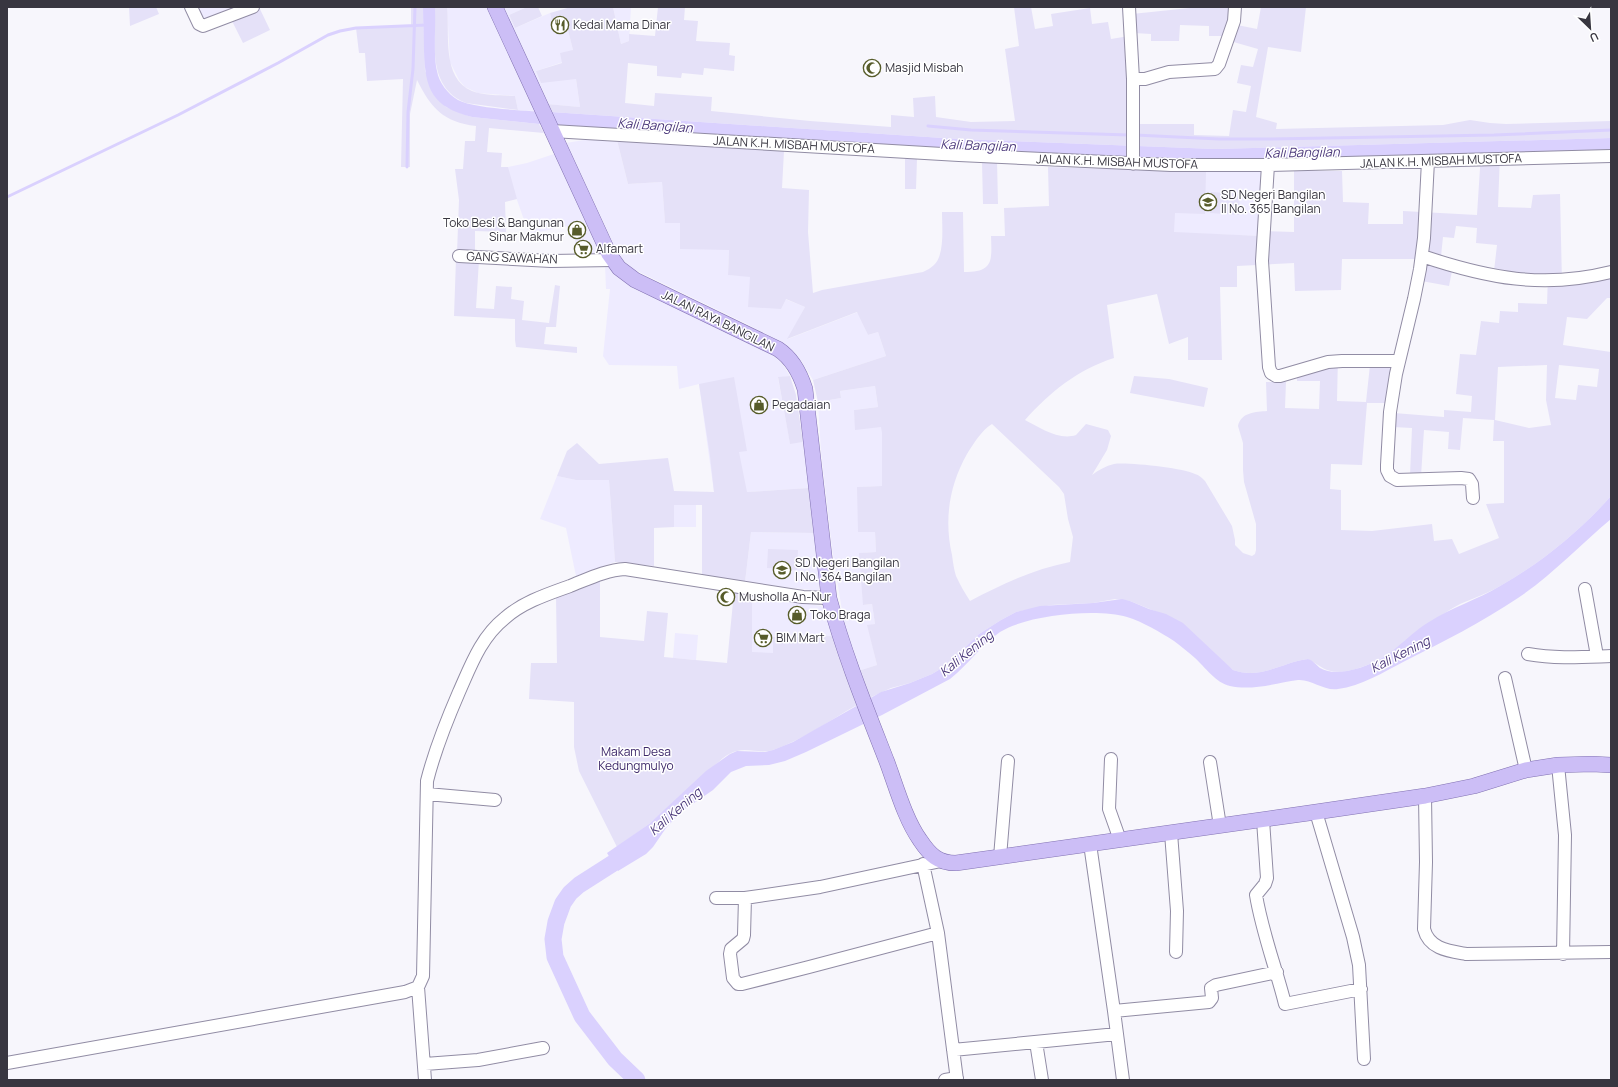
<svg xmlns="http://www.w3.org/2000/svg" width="1618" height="1087" font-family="Manrope,sans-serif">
  <rect width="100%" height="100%" fill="#f7f6fc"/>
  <path fill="#eeebff" d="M195,7H248L203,24Z
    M447,7H489L535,111L518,110L515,96L478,93L465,87L459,80L450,62Z
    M501,7H527L509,15L515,28L550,13L552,21L565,17L573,50L563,62L536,71L576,79L580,107L547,104Z
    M613,7H631L629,41L621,44Z
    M590,139L617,140L628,184L662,182L665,222L680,223L729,250L728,275L751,276L785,299L805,307L788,339L858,312L868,335L878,332L886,356L813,380L802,362L784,345L749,325L633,269L623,260L614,245L566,143Z
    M554,154L599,248L604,257L575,258V237L570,238L567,226L529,234L511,183L508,167L527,163Z
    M1155,171L1206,172L1263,171L1261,236L1152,232Z
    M605,265H609L663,301L774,356L782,363L790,376L778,378L790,443L803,442L809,488L747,492H714L699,384L679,389L677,366L609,365L603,356L610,289H606Z
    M875,386L878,407L854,410L882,427L883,450V486L858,487L875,532L876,552L860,553L864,605L872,604L875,624L868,626L877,665L858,671L849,642L843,617L832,548L821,452L818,402L841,398L840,391Z
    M557,476L576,480H609L615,562L576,576L566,528L540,519Z
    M673,505H696V527H674Z
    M751,532L816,533L818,559L819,591L745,582Z
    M752,595L821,606L825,609L833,636L774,637L773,653H752Z
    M675,633L698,635L696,660L673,658Z"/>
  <path fill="#e5e1f8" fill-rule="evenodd" d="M129,7H156L159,14L130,26Z
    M248,7H259L270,30L243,43L229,15Z
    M411,7H423L425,71L446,107L463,114L472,117L539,124L544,133L489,128L487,152L502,153L501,167H508L517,199L505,202L506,232L475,231V254L457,253L459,200L455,169H463L465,141H475L476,126C443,122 431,108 417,80L410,114V167H401L403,79L367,81L365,53H359L356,28L411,26Z
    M435,7H447C450,33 441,78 472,91C485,96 501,95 515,96L518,110L466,103C426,87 436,42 435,7Z
    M527,7H538L542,16L515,28L509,15Z
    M571,7H613L621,44L629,41V34L655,36L658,7H685L684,20L698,21L696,41L730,43L729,55L735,56L734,71L704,68L703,75L682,73L681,78L657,76V66L628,63L625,103L654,106L655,93L712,97L711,111L810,121L891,127V115L914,117L913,98L935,96L936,117L971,122L1015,121L1005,49L1019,46L1014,7H1031L1035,29L1053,26L1051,14L1090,8L1092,24L1108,22L1111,39L1129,36L1131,124H1194V135L1229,136L1233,110L1246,112L1251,86L1237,83L1241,65L1253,67L1258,49L1230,41L1237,25L1257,29L1261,7H1306L1301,52L1268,47L1256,117L1277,123L1276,129L1443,125L1470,120L1490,123L1506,124L1611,121V138L1215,149L958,139L551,112L547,104L580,107L576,79L541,83L536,71L562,63L560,53L573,50L565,18L552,21L550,13Z
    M1199,7H1230L1231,10L1225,36H1209V26L1180,25L1179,41H1151V34L1134,33L1132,14Z
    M617,140L784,151L782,188L809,190L808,232L813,293L822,290L923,272C927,270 931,268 934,265C945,255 942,226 942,212H963L964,272C993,272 992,262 991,236H1005L1004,208L1049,206L1048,167L1206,172L1205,214L1175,213L1174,232L1261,236V231L1294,232V171H1342L1343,202L1369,203L1368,224H1403V211L1477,215L1481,153L1500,154L1498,207L1531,208L1533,195L1560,194L1562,283L1611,276V298H1607L1587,319L1567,317L1563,345L1611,352V496C1580,531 1541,563 1500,586C1484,596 1464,600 1448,611C1416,632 1386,664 1347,671C1327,674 1324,668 1308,659C1283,662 1260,680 1233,670L1157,612L1130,601L1115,599L1093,603L1051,605L1016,612L1001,620L979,634L947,665L932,674L910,683L891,688L869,698L858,671L877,665L867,625L875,624L872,604L863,605L859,553L876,552L875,532H858L857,487L882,486V433L881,427L855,430L854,410L878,407L875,386L840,391L841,398L818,402L813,380L886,356L878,332L868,335L857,312L787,339L805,307L786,299L781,309L748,307L750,277L728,275L729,250L680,249V223H665L662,182L628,184ZM1456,226L1477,228L1476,243L1497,245L1494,271L1548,276L1547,304L1518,303V312L1500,311L1499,323L1481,321L1476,355L1460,354L1456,394L1472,396L1471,412L1444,410V417L1394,413L1393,427L1412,428L1410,475L1421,476L1424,430L1449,432L1448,449L1460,450L1463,418L1494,420L1493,441H1504V503L1486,504L1499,538L1459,554L1452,539L1434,541L1432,524L1372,531L1341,530V490L1330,489L1331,464L1362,465L1367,403H1389L1395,365H1370L1366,402L1337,401L1338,356L1297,367V381H1320L1319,409L1285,408L1286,382H1266L1267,411C1256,412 1241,412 1238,426L1243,443V470L1244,482L1256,524V550L1255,554L1252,556L1243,553L1235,545V540L1232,526L1205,481C1202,478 1199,475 1195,474C1183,468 1127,462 1114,464C1106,466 1098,470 1092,475L1107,450L1111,436L1108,430L1086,424L1076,435C1059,441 1039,427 1025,420C1050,392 1077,370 1114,358L1107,305L1157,294L1169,344L1188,337V360H1222L1220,287H1237V266L1294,263L1295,291L1341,290L1342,259H1419L1416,280L1449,286L1452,271L1440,266L1443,237L1454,238ZM1547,365L1546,400L1551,425L1529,428L1495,420L1498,367ZM1559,365L1599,369L1597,387L1578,385L1576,400L1555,398ZM992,424L1059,487L1064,494L1068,519L1073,537L1070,562C1034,569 1002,584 970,601C965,593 960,585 956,576C954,570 953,562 952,555C944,520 949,486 967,454C974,443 981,431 992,424Z
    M905,159H917L916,189H905Z
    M997,161L998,204H983L982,162Z
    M1211,192L1240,194L1239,215L1210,213Z
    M456,259L479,260L476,308L494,309L496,286L512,287L511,299L524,301L522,320L549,323L555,285L560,286L556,327H546L544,344L577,347V353L516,347L515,340V319L454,316Z
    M790,376L796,395L803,442L790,444L778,377Z
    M1134,376L1169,379L1208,388L1204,407L1130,393Z
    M734,377L747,451L739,452L747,492L809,488L816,533L751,532L745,582L702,575V505H674V527L654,528V566L615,562L609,480H576L557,476L567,451L577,443L599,464L668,458L674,491L714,492L710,456L699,384Z
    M768,549L798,550L797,570L767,568Z
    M600,581V637L644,641L647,611L668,613L664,657L727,663L734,592L752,595V652L773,653V637L833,636L843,669L857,705C830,720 803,740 773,750C761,754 749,748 737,751C732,752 727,755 723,758L649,824L617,847L579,771L574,747V702L529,699L531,663H557L556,597Z"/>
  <path fill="#dad1fe" d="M423,7H435C436,25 433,55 437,71C439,83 448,94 458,100C475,109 530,111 551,112L958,139L1215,149L1611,138V150L1205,161L1048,155L715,135L539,124L472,117C432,107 425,89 424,51C424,36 423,22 423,7Z
    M1611,496V519C1580,545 1551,576 1518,598C1482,622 1443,642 1405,661C1384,672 1361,686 1338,689C1323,691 1312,679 1298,680C1276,683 1252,691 1230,686C1216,683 1205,667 1195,658C1188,652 1181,646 1174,641C1160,632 1143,622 1127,617C1096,608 1027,615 1000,632C981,645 968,665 950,679L882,715L806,752L785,761L769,765L746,766L731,772L713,790L681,812L666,828L653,847L646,854L618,871L607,853L649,824L706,771L730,754L737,751L765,752L773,750L793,742L881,692L910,683L932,674L947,665L979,634L1001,620L1016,612L1040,606L1093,603L1122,599L1130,601L1149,609L1166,614L1183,623L1233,670C1260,680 1283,662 1308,659C1314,661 1316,665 1320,668C1328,673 1339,672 1347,671C1364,668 1384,659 1396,648C1407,639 1417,629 1429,622C1452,607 1477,600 1500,586C1541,563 1580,531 1611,496Z"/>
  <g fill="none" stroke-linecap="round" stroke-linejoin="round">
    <path stroke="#dad1fe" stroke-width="3" d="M928,126L971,130L1129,135
      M1135,135L1219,139H1271L1494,135L1611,130
      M407,167L408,112L413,69L415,7
      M7,197L178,115L278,63L328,35L340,31L356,28L427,25"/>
    <path stroke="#dad1fe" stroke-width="17" d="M632,848L615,862L579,885L570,893L563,903L556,922L553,939L555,957L582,1016L615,1059L637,1080"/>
    <defs>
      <path id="minor" d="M191,7L199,24L203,26L253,7
        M1129,7L1133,79V164
        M1133,79H1145L1169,72L1215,69L1219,64L1234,21L1235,7
        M552,131L959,155L1171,165H1268L1611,156
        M1428,161L1424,238L1420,269L1414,299L1396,374L1390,412L1387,465V470L1390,476L1397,480L1461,478L1469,479L1472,484L1473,498
        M1268,165L1262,261L1269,367L1271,373L1276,376H1280L1328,362L1342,361H1399
        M459,256L551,261L613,260
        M1422,256C1488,278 1543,289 1611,272
        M1585,589L1597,656
        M1528,654C1556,659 1583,657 1611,656
        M1505,678L1526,770
        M1111,759L1109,809L1120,840
        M1210,762L1220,826
        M1558,765L1565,835L1563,954
        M427,794L495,800
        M1425,796L1426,862L1424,929C1429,949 1449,951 1466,954L1611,952
        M1316,812L1353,937L1359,965L1364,1059
        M1263,820L1267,878L1265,884L1256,895C1262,932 1276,968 1285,1004L1361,989
        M1171,833L1177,911L1176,952
        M1090,844L1114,1011L1123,1080
        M1000,857L1008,761
        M923,864L938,933L957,1080
        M716,898H745
        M938,933L809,967L742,984H738L733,978L730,954L731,949L743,939L744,935L745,898L820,887L941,861
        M418,987L425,1080
        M1114,1011L1209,1002L1212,998L1211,988L1216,985L1277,972
        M1036,1042L1042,1080
        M953,1050L1117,1034
        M7,1063L405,992L418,987L423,976L427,781C435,749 446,722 459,692C471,665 481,637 505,618C523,602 548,594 570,586C588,579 606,570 625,569L803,597L829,598
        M425,1064L478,1060L543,1048
        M945,1080L957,1078"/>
      <path id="major" d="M495,7L609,254L619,268L635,280L778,349C793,359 800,373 805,389L829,598C844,654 866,708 887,762C896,786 905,819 920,840C930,855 938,863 956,863L1316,812L1425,796L1474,786L1526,770L1558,765L1592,764L1611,765"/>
    </defs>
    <use href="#minor" stroke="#918ca4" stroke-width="14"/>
    <use href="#major" stroke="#8272b2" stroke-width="16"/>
    <use href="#minor" stroke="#fff" stroke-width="12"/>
    <use href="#major" stroke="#ccbef6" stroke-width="15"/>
  </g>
  <defs>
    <symbol id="restaurant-ring" viewBox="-11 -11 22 22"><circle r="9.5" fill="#fff" stroke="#575c2a" stroke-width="1.5"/><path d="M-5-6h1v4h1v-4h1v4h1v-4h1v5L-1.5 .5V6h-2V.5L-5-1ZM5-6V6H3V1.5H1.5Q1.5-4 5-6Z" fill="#575c2a"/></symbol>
    <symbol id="mosque-ring" viewBox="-11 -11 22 22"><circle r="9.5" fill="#fff" stroke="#575c2a" stroke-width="1.5"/><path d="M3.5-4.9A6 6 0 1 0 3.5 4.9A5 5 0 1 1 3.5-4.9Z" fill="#575c2a"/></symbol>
    <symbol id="school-ring" viewBox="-11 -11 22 22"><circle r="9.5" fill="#fff" stroke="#575c2a" stroke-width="1.5"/><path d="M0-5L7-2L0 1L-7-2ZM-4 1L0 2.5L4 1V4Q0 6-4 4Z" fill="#575c2a"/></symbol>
    <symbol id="shop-ring" viewBox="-11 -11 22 22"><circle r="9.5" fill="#fff" stroke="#575c2a" stroke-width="1.5"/><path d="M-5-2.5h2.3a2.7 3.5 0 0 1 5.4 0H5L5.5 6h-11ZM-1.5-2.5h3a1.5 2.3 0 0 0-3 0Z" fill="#575c2a"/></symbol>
    <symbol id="supermarket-ring" viewBox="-11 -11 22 22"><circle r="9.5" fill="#fff" stroke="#575c2a" stroke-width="1.5"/><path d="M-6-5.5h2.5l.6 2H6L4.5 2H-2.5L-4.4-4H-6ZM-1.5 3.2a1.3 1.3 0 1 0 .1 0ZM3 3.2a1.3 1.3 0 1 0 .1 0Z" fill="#575c2a"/></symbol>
  </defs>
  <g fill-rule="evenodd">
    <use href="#restaurant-ring" x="550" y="15" width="20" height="20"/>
    <use href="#mosque-ring" x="862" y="58" width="20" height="20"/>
    <use href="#school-ring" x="1198" y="192" width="20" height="20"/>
    <use href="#shop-ring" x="567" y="220" width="20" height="20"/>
    <use href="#supermarket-ring" x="573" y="239" width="20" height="20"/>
    <use href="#shop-ring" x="749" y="395" width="20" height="20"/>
    <use href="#school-ring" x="772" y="560" width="20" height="20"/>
    <use href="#mosque-ring" x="716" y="587" width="20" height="20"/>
    <use href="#shop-ring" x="787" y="605" width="20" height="20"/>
    <use href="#supermarket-ring" x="753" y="628" width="20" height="20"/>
  </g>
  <g text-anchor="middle" stroke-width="3" stroke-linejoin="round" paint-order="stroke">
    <g font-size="12" fill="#383640" stroke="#fff" text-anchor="start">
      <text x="573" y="29">Kedai Mama Dinar</text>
      <text x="885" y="72">Masjid Misbah</text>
      <text x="1221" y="199">SD Negeri Bangilan<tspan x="1221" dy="14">II No. 365 Bangilan</tspan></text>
      <text x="564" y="227" text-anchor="end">Toko Besi &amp; Bangunan<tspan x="564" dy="14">Sinar Makmur</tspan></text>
      <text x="596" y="253">Alfamart</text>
      <text x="772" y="409">Pegadaian</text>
      <text x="795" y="567">SD Negeri Bangilan<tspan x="795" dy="14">I No. 364 Bangilan</tspan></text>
      <text x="739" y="601">Musholla An-Nur</text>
      <text x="810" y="619">Toko Braga</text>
      <text x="776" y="642">BIM Mart</text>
    </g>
    <g font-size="12" fill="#383640" stroke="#fff">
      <text transform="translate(794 145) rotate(3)" y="4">JALAN K.H. MISBAH MUSTOFA</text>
      <text transform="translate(1441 161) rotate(-2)" y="4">JALAN K.H. MISBAH MUSTOFA</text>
      <text transform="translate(1117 162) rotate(2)" y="4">JALAN K.H. MISBAH MUSTOFA</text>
      <text transform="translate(512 258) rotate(2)" y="4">GANG SAWAHAN</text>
      <text transform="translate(718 321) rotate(26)" y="4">JALAN RAYA BANGILAN</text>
    </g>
    <g font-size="12" fill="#3e296a" stroke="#fff">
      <text x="636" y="756">Makam Desa<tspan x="636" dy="14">Kedungmulyo</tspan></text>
    </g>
    <g font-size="13" font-style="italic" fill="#4d3a7c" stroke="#fff">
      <text transform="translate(655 125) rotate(4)" y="5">Kali Bangilan</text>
      <text transform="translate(978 145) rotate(2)" y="5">Kali Bangilan</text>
      <text transform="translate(1302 152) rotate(-1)" y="5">Kali Bangilan</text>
      <text transform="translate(966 653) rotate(-39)" y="5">Kali Kening</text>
      <text transform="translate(1400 654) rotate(-27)" y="5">Kali Kening</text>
      <text transform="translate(675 811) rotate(-41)" y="5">Kali Kening</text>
    </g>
  </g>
  <rect width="1618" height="1087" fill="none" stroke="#383640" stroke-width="16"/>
  <g transform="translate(1590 28) rotate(155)" stroke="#ffffff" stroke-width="3" paint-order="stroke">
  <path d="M0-3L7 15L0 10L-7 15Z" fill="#383640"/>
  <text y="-6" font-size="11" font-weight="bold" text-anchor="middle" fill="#383640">U</text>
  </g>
</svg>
